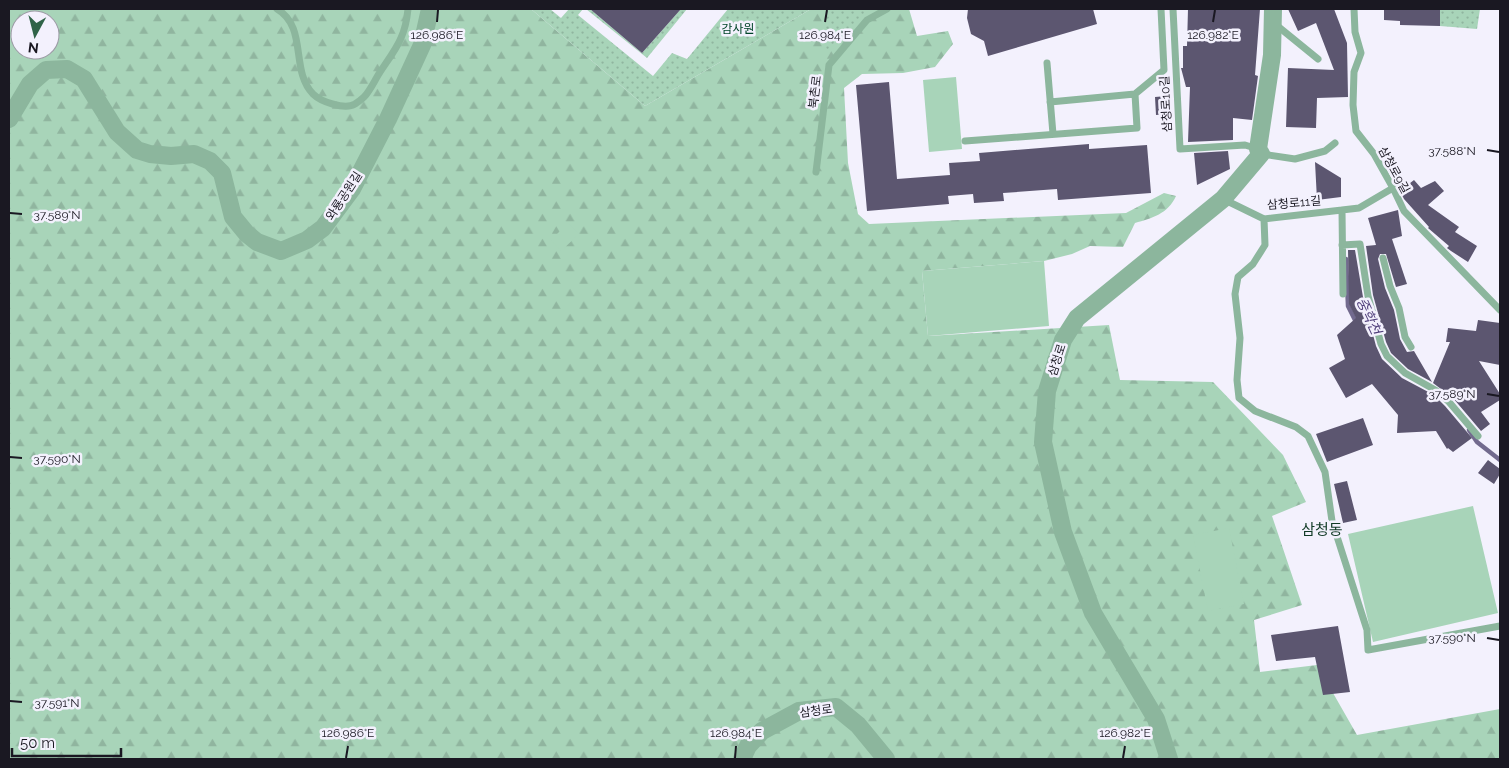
<svg xmlns="http://www.w3.org/2000/svg" width="1509" height="768" font-family="Raleway,'Noto Sans KR',sans-serif">
  <defs>
    <pattern id="forest-firs" width="22" height="20" patternUnits="userSpaceOnUse" patternTransform="scale(1.25)"><rect width="22" height="20" fill="#a8d4b9"/><path d="M5 1l3.5 6h-7zM16 11l3.5 6h-7z" fill="#90b59f"/></pattern>
    <pattern id="garden-dots" width="8" height="8" patternUnits="userSpaceOnUse" patternTransform="scale(1.25)"><rect width="8" height="8" fill="#a8d4b9"/><path d="M2 2h.1M6 6h.1" fill="none" stroke="#90b59f" stroke-width="1.8" stroke-linecap="round"/></pattern>
  </defs>
  <rect width="100%" height="100%" fill="#f3f1fd"/>
  <path fill="url(#forest-firs)" fill-rule="evenodd" d="M9,9H531L645,106L811,9H909L917,36L948,31L953,44L935,67L903,73L862,74L844,88L848,163L858,214L869,224L1126,213L1164,193L1176,196C1168,214 1152,218 1135,223L1123,247L1090,246L1072,254L1044,261L922,271L928,336L1109,325L1120,380L1213,382L1283,455L1306,502L1272,516L1302,605L1254,620L1260,672L1317,665L1357,735L1500,709V759H9ZM20,20H50V50H20Z"/>
  <path fill="url(#garden-dots)" d="M531,9H550L561,18L569,9H583L578,15L653,76L672,53L687,59L728,9H811L645,106Z
    M586,9H590L642,53L681,9H687L647,58Z
    M824,9H872L825,53Z
    M1440,9H1480L1477,29L1440,26Z"/>
  <path fill="#a8d4b9" d="M956,77L962,149L929,152L923,80Z
    M568,223L579,234L561,251L551,240Z
    M1044,261L1049,326L928,336L922,271Z
    M1473,506L1498,613L1373,642L1348,534Z
    M1229,528L1244,604L1208,611L1193,535Z"/>
  <g fill="none" stroke-linecap="round" stroke-linejoin="round">
    <path stroke="#726a8e" stroke-width="4.5" d="M1346,259L1348,306L1357,324
      M1469,430L1477,442L1500,460"/>
  </g>
  <path fill="#5c5670" d="M590,9H681L642,53Z
    M968,9H1093L1097,24L988,56L984,41L971,34L967,18Z
    M1188,9H1260L1255,75L1258,76L1252,120L1233,118V140L1188,142L1190,87H1186L1181,68H1183V46H1187Z
    M1288,9H1334L1347,43L1348,97L1317,98L1316,128L1286,127L1288,68L1334,70L1316,23L1298,31Z
    M1384,9H1440V26L1400,25V21L1384,20Z
    M889,82L897,179L950,175L949,163L980,161L979,153L1089,144V149L1147,145L1151,193L1058,200L1057,189L1003,193L1004,201L974,203L973,194L948,196L949,204L867,211L856,85Z
    M1167,96L1168,114L1156,115L1155,97Z
    M1228,151L1230,169L1197,185L1194,153Z
    M1315,162L1341,178V197L1317,200Z
    M1414,180L1421,188L1435,181L1444,191L1428,205L1459,227L1455,232L1477,246L1468,262L1451,251L1447,248L1449,246L1428,228L1429,227L1404,199L1400,191Z
    M1398,210L1402,236L1392,239L1407,284L1396,287L1386,254H1380L1378,259L1385,288L1394,310L1400,339L1407,352L1414,351L1432,382L1408,369L1391,353L1386,342L1373,295L1366,246L1376,245L1368,218Z
    M1348,250H1355L1363,297L1376,346L1382,359L1402,378L1434,395L1445,406L1472,438L1453,452L1448,448L1447,449L1436,431L1397,433L1398,415L1372,384L1346,398L1329,368L1345,359L1337,335L1356,318L1349,304Z
    M1478,320L1500,323V365L1479,361L1500,394V400L1481,412L1490,424L1481,431L1453,398L1433,383L1450,342H1446L1448,328L1476,331Z
    M1363,418L1373,445L1327,462L1316,434Z
    M1488,460L1500,469V474L1494,484L1478,473Z
    M1347,481L1357,520L1343,523L1334,484Z
    M1338,626L1350,692L1323,695L1315,657L1276,661L1271,635Z"/>
  <g fill="none" stroke-linecap="round" stroke-linejoin="round">
    <path stroke="#8cb69d" stroke-width="7" d="M277,9C308,27 290,71 313,94C321,102 345,110 355,104C358,102 362,99 364,97C369,92 373,84 377,77C384,65 395,52 401,38C405,29 407,19 408,9
      M1173,9L1180,149L1245,145L1258,149
      M1354,9L1355,32L1361,53L1354,72L1353,105L1356,131L1374,154L1393,188L1404,211L1500,310
      M1275,24L1318,59
      M1047,63L1053,134
      M1050,102L1135,94L1164,70L1161,9
      M965,141L1137,128L1135,94
      M1262,154L1295,159L1325,151L1335,143
      M816,172L829,65L867,20L887,9
      M1223,199L1264,219L1342,210L1343,294
      M1342,210L1359,208L1393,188
      M1264,219L1265,245L1253,264L1238,277L1235,294L1240,338L1237,380L1239,398L1255,411L1296,427L1308,436L1325,472L1332,521L1367,630L1368,650L1500,626
      M1342,245L1360,244L1368,296L1381,344L1387,356L1405,373L1437,391L1449,402L1478,436
      M1383,258L1390,286L1399,308L1405,337L1411,347"/>
    <path stroke="#8cb69d" stroke-width="18" d="M9,119L30,84L46,70L67,69L84,79L117,132L137,150L150,154L171,156L194,154L210,161L222,173L233,217L247,234L257,242L281,251L307,240L323,228L352,189L388,119L422,45L430,9
      M742,759L748,746L762,731L799,711L836,707L858,725L886,759
      M1169,759L1156,719L1093,613L1063,532L1043,442L1047,391L1063,340L1077,318L1223,199L1261,154L1258,149L1272,55L1273,9"/>
  </g>
  <path fill="none" stroke="#1a1822" stroke-width="2" d="M437,22L438,10M825,22L827,10M1213,22L1215,10M1487,150L1499,152M10,213L22,214M1487,394L1499,396M10,457L22,458M1487,638L1499,640M10,701L22,702M346,758L348,746M735,758L736,746M1123,758L1125,746"/>
  <g text-anchor="middle" stroke-width="5" stroke-linejoin="round" paint-order="stroke">
    <g font-size="12" fill="#004428" stroke="#f3f1fd">
      <text x="738" y="33">감사원</text>
    </g>
    <g font-size="12" fill="#1a1822" stroke="#f3f1fd">
      <text transform="translate(815 92) rotate(-83)" y="4">북촌로</text>
      <text transform="translate(1166 104) rotate(-93)" y="4">삼청로10길</text>
      <text transform="translate(1394 170) rotate(61)" y="4">삼청로9길</text>
      <text transform="translate(344 196) rotate(-57)" y="4">와룡공원길</text>
      <text transform="translate(1294 203) rotate(-5)" y="4">삼청로11길</text>
      <text transform="translate(1057 360) rotate(-72)" y="4">삼청로</text>
      <text transform="translate(816 711) rotate(-8)" y="4">삼청로</text>
    </g>
    <g font-size="14" font-style="italic" fill="#51407c" stroke="#f3f1fd">
      <text transform="translate(1369 316) rotate(65)" y="5">중학천</text>
    </g>
    <g font-size="15" fill="#103a25" stroke="#f3f1fd">
      <text x="1322" y="535">삼청동</text>
    </g>
  </g>
  <g font-size="12" text-anchor="middle" fill="#1a1822" stroke="#f3f1fd" stroke-width="5" stroke-linejoin="round" paint-order="stroke">
    <text x="437" y="39">126.986°E</text>
    <text x="825" y="39">126.984°E</text>
    <text x="1213" y="39">126.982°E</text>
    <text x="1452" y="155">37.588°N</text>
    <text x="57" y="219">37.589°N</text>
    <text x="1452" y="398">37.589°N</text>
    <text x="57" y="463">37.590°N</text>
    <text x="1452" y="642">37.590°N</text>
    <text x="57" y="707">37.591°N</text>
    <text x="348" y="737">126.986°E</text>
    <text x="736" y="737">126.984°E</text>
    <text x="1125" y="737">126.982°E</text>
  </g>
  <rect width="1509" height="768" fill="none" stroke="#1a1822" stroke-width="20"/>
  <g transform="translate(35 35) rotate(187)"><circle r="24" fill="#f3f1fd" stroke="#9c9aa5"/>
  <path d="M0-4L9 19L0 12L-9 19Z" fill="#306348"/>
  <text y="-8" font-size="14" font-weight="bold" text-anchor="middle" fill="#1a1822">N</text>
  </g>
  <path d="M12 748v8h109v-8" fill="none" stroke="#1a1822" stroke-width="2.5"/>
  <text x="20" y="748" font-size="15" fill="#1a1822" stroke="#f3f1fd" stroke-width="4" paint-order="stroke">50 m</text>
</svg>
